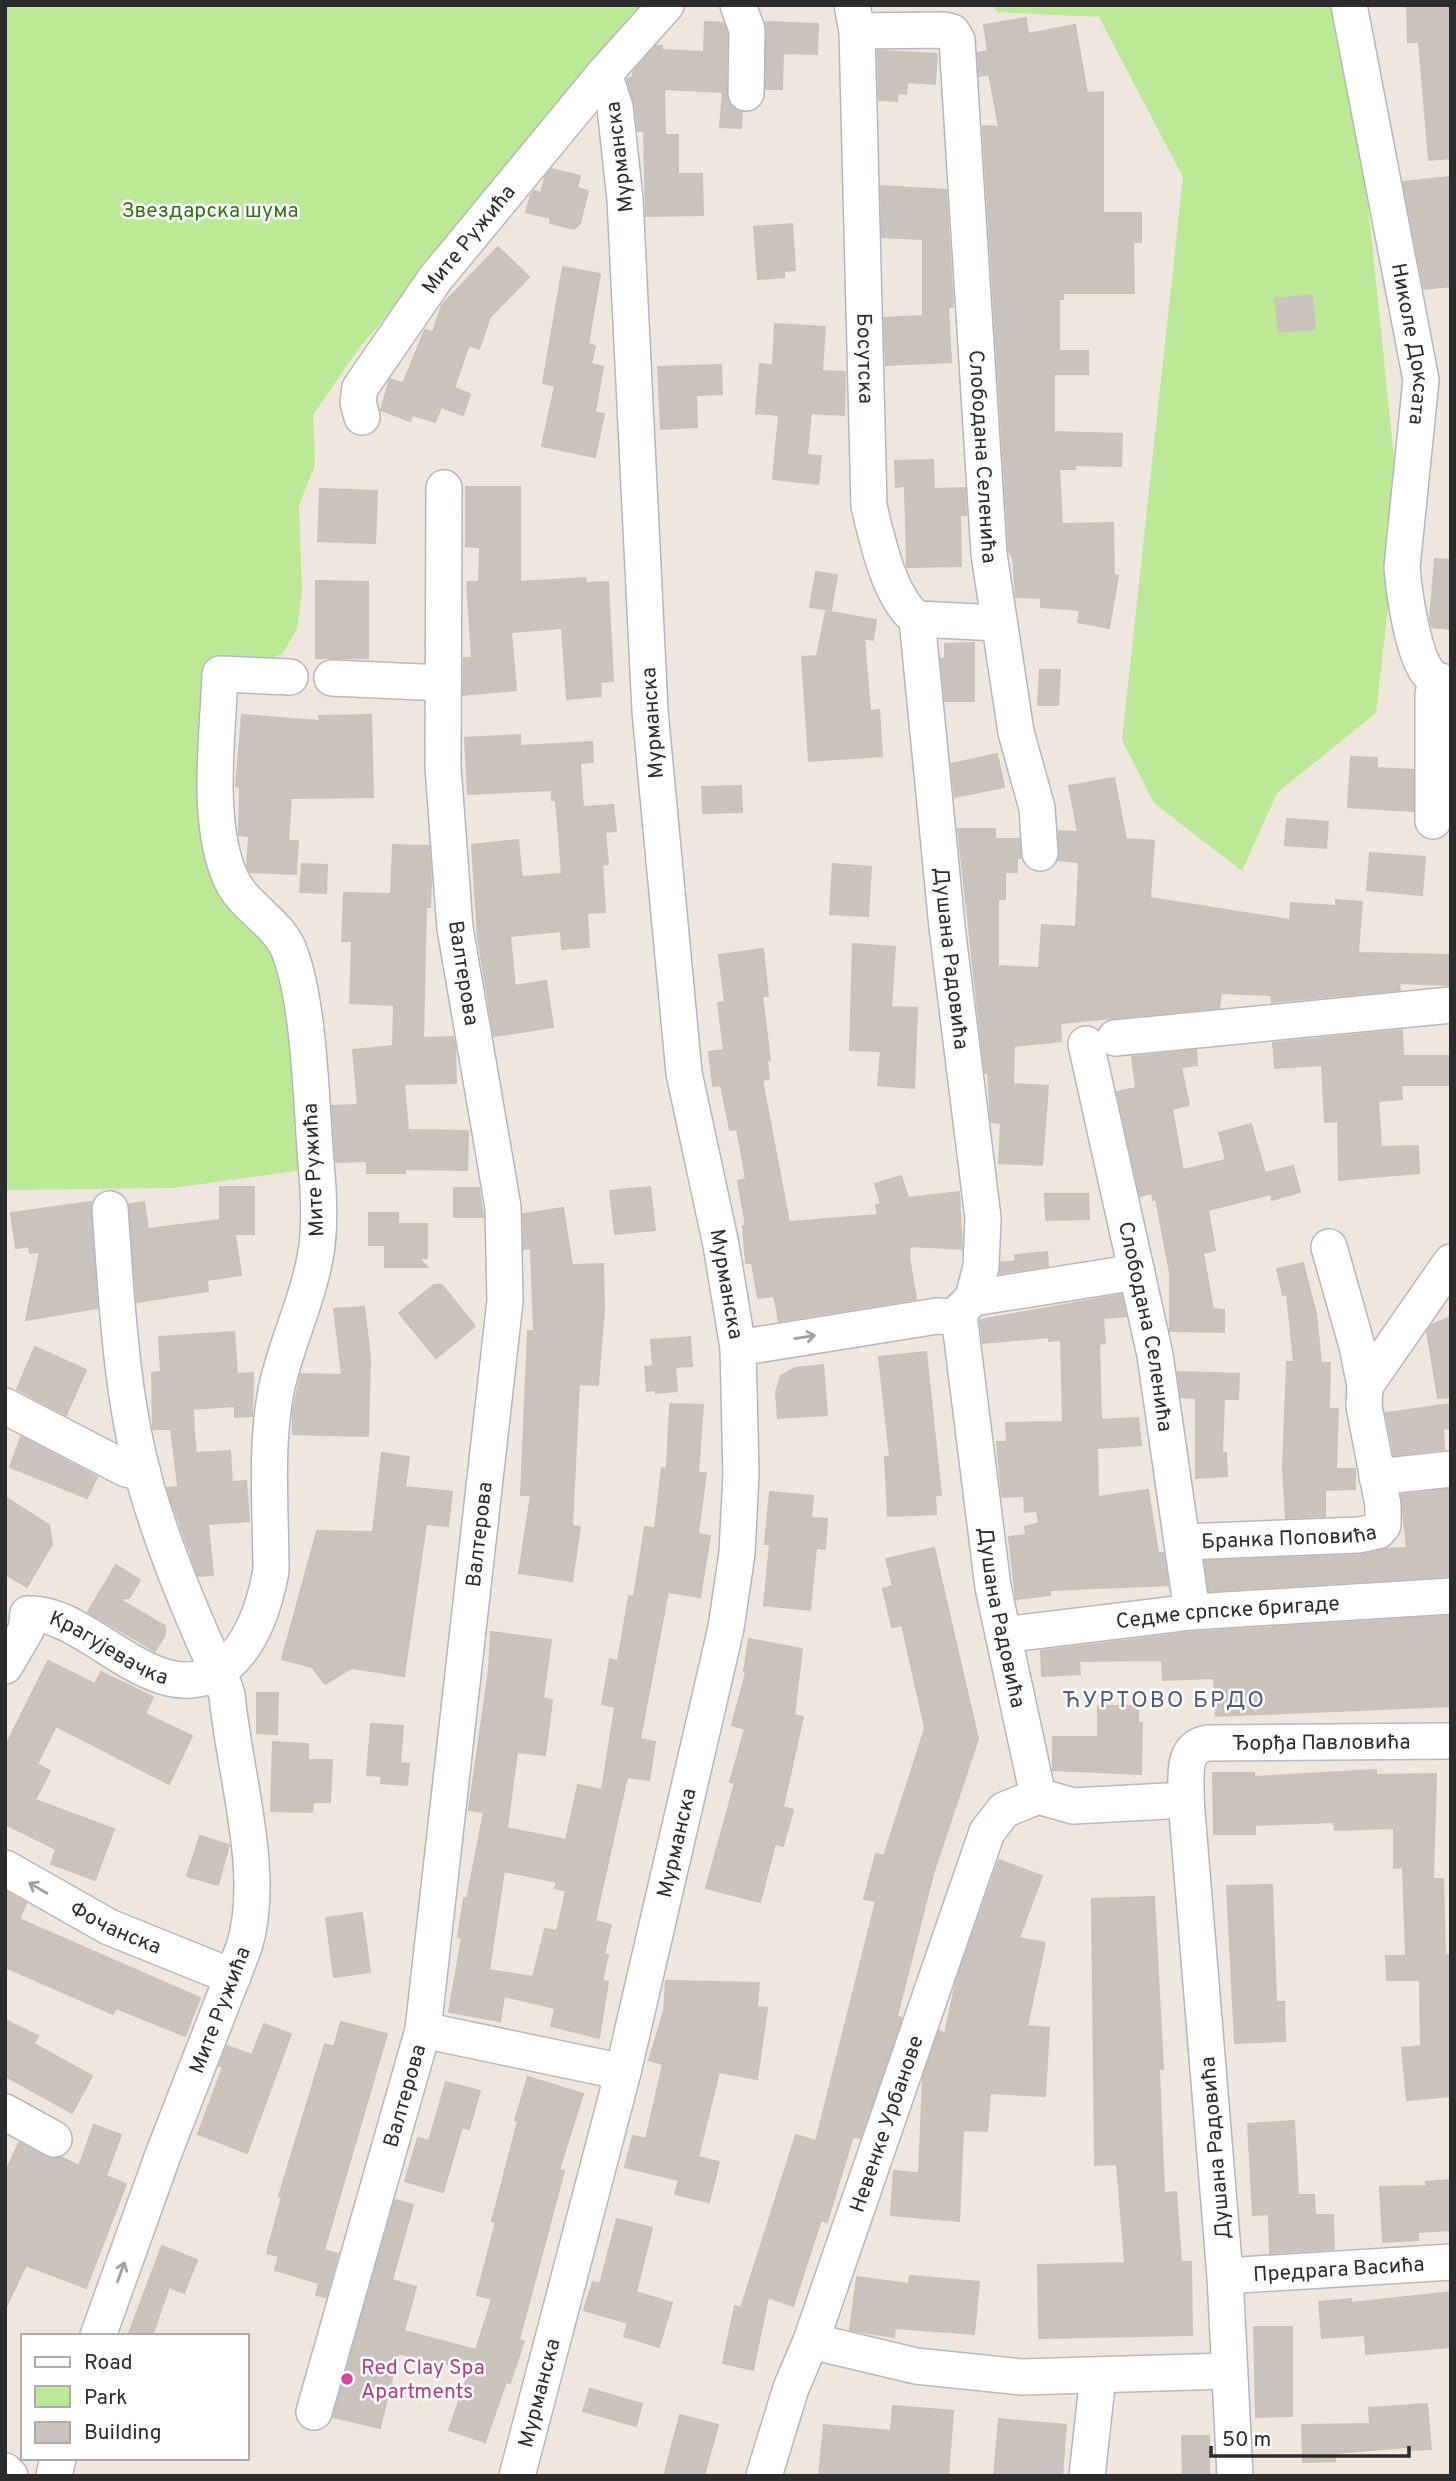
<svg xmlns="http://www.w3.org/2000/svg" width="1456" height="2481" font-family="Overpass,sans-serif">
  <rect width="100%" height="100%" fill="#efe6de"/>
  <path fill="#bce997" d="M5,5H644L630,30L359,348L313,415L315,465L299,505L302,593L297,629L282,654L220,675L216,822L274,930L317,1168L173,1188L5,1190Z
    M992,5H1335L1364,165L1399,508L1376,713L1277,793L1242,871L1154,803L1122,740L1183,177L1099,17L997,12Z"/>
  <path fill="#cac3bd" stroke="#cbc2b7" stroke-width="2" fill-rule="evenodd" d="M1407,5H1451V158L1429,160L1419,42H1408Z
    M1026,18L1028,34L1075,25L1087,93L1103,92V213H1141V242H1133L1134,293H1063V299H1059V351H1088V374H1054V432L1122,434L1121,466L1074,465L1075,469H1059L1062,524L1113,523L1114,575L1118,576L1109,628L1078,622L1080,610L1041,607V598L1016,597L1013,558L1009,552L983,131V126L999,127L989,74L979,76L978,53L988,51L984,25Z
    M705,22L723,23L727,33L726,93L729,103L742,112L741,128L720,127L723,92L664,89L665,135H678V174H702L703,215L646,216L644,131H638L635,105L627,79L633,77V72L656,46H662V50L704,52Z
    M766,22L818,24L817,54L783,53L782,89H766Z
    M878,51L937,54L935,84L907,82L906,94L898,93L897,101L879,100Z
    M551,169L580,176L577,188L588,191L580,223L574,229L550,223L551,218L526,212L531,195L534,191L541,193L545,177Z
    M1449,177L1451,286L1424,289L1403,182Z
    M881,186L946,190L953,307H948L951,362L886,365L884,318L923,316V239L882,237Z
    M792,224L795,270L784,271V277L758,279L754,227Z
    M498,247L529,277L490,317L479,349L469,345L454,388L470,394L463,415L441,407L435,422L413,415L410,421L381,410L390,379L403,384L425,330L433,332L442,305Z
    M563,267L600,274L588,344L595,346L591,364L603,367L595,412L604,414L595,457L542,446L555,386L543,383Z
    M1312,295L1315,329L1279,332L1275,299Z
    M775,324L825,327L822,371L845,372L844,415L811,413L807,455L821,456L818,484L773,479L779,415L756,413L760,364L773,365Z
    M721,365L722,394L696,395L697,427L661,429L658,367Z
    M933,460L934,489L965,488L966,515H960L961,566L907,567L905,486L896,487L895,461Z
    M466,487H520V582L585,578L586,583L608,582L613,681L600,682L601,696L567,699L562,628L511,632L516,690L463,695L464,658H472L467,582H479L480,547L466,546Z
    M320,489L377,491L375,543L318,541Z
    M1435,559L1451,560V629L1432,627L1430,620Z
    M816,572L837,575L831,610L810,607Z
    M316,581L368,582V658H316Z
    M826,611L876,620L873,640L864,638L870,711L879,710L882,756L809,761L802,657L817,656Z
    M974,643V701H945L941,659H945V644Z
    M1040,670H1060L1058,705H1038Z
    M242,715L320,721L319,716L371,715L373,797L291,798L288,841H298L296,874L250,872L247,865L249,836L239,835L240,787L236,786Z
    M520,735V746L592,742L593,762L580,763L583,807L613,805L616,831L605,832L608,864L602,865L605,912L587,913L589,947L562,949L561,931L510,936L515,986L546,981L553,1027L494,1036L478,938L472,845L518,840L522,877L562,874L556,800H552V790L468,794L465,738Z
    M997,754L1004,787L955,797L951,764Z
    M1351,757L1377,758V768L1413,770V811L1348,807Z
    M1114,778L1126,839L1154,841L1150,898L1290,920L1291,903L1336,906V900L1362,902L1358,953L1451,955V985L1399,983L1400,990L1272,1002L1271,995L1221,993L1219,1008L1060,1023L1061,1041L1014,1046L1013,1084L1048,1086L1042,1165L999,1163L1001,1123L991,1122L988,1073H985L958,829H995V839H1019L1021,858H1017V872H1005V899H998V966L1039,968L1042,925L1076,927L1079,862L1058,860L1059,831L1078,832L1069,786Z
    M741,786L742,812L703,813L702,787Z
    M1287,819L1328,822L1326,848L1285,845Z
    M393,845L429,846L431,882L430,907H426L423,1038L453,1037L455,1044L456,1083L404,1084L408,1130L468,1131L467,1170L404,1169L405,1173H367V1161L336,1162L332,1106L358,1105L353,1050L393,1046L394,1005L350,1003L352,941H342L344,893L391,894Z
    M1370,853L1425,857L1422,895L1367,890Z
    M302,864L327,865L326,893L300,892Z
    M833,864L871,867L868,916L830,914Z
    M853,944L895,947L891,1007L917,1008L914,1088L878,1085L881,1051L850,1050Z
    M763,949L768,996H762L770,1060L767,1061L769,1079L762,1080L789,1222L878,1215L876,1205L881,1204L875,1184L901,1176L908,1198L959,1192L962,1249L910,1246L909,1257L916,1299L779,1321L774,1296L758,1298L752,1263H746L743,1226H746L738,1181L746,1179L737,1129L730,1130L721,1085L713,1086L709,1052L724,1050L718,1003L725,1002L719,955Z
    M1402,1030L1403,1056H1451V1085H1401L1402,1099L1378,1101L1381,1147L1418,1146L1419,1173L1339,1180L1338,1121L1325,1122L1322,1065L1275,1068L1273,1043Z
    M1196,1050L1197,1065L1181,1067L1189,1105L1172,1109L1183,1170L1226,1160L1219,1133L1251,1124L1265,1173L1293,1166L1300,1192L1272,1200L1271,1194L1208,1210L1215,1250L1203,1253L1213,1309L1224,1310V1332L1170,1331V1273L1156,1199L1153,1200L1152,1193L1140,1196L1117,1092L1136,1088L1132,1057Z
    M220,1187H254V1234H235L241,1275L207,1280L208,1291L137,1302L129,1204L144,1202L148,1229L220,1220Z
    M650,1187L655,1230L615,1234L610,1191Z
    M454,1188H479L483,1217H454Z
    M1045,1194H1088L1089,1219L1046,1220Z
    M91,1202L97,1308L26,1320L40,1252L30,1253L29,1246L16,1248L11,1213Z
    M563,1208L572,1265L603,1264L604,1309L598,1385L579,1384L572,1526L580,1527L572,1581L519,1573L531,1495H521L528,1331H534L531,1248L524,1249L523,1214Z
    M369,1213H398V1224H427V1258H419L427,1267H385V1245H369Z
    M1047,1252L1048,1266L1000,1273L1001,1263L1016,1261L1015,1255Z
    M1303,1263L1316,1314L1321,1363H1330L1329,1409H1338L1336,1469H1355V1489L1325,1490V1516L1286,1518L1283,1468L1287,1362H1294L1287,1294L1283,1295L1277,1269Z
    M434,1285H442L475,1326L436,1358L399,1313Z
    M1121,1295L1126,1316L1103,1318L1105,1343L1099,1344L1101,1420L1138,1418L1141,1445L1097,1448L1098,1497L1148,1490L1158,1553H1163L1168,1585L1050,1590V1595L1016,1599L1009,1537L1026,1535L1025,1527L1039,1523L1037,1511L1025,1512L1024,1496L1002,1497L997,1442H1007L1006,1423L1063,1422L1061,1340L1049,1341V1337L983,1343L980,1320Z
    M364,1307L370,1357L368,1436L293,1434V1410L301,1374L342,1375L334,1309Z
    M1451,1317V1397L1438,1398L1427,1331L1433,1324Z
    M234,1332L237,1374L253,1373L252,1416L235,1417V1406L193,1409L194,1432L196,1453L230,1451L232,1482L246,1481L249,1521L208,1524L213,1575L198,1576L167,1488L178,1487L171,1429H153L152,1373L161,1372L159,1337Z
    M690,1337L692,1366L675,1367L677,1391L656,1393V1390L647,1391L645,1367L653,1366L651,1340Z
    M35,1347L86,1370L66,1415L17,1389Z
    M926,1352L941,1495H935L936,1514L888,1516L885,1457H890L879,1357Z
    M823,1365L827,1415L778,1418L776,1392L781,1376L795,1368Z
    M1178,1372L1239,1374L1238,1399H1224L1222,1453H1226L1227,1476L1196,1478V1398L1181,1397Z
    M670,1404L703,1405L698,1473H706L698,1534L710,1536L700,1597L668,1592L640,1739L655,1742L649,1780L627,1777L595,1921L611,1925L604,1954L608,1955L602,1981L608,1982L599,2038L551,2026L555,2008L504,1996L500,2021L449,2012L462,1938L458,1937L464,1898L467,1899L484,1812L469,1810L489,1670L491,1632L551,1640L543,1698L552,1700L545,1755L517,1752L507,1828L566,1840L578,1785L602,1790L615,1707L602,1704L610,1659L618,1661L629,1596L634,1597L645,1527L655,1528L662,1468L667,1469ZM504,1871L557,1882L555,1888L566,1891L557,1931L545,1929L533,1977L489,1970Z
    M1451,1404V1428L1443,1429L1444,1449L1394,1455L1386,1413Z
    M21,1437L97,1477L87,1498L10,1467Z
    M382,1453L409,1457L405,1487L452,1492L448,1526L426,1524L404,1676L352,1668L325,1684L312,1667L282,1659L317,1531L373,1532Z
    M1451,1489V1576L1209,1591L1205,1561L1360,1555L1386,1549L1407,1548L1401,1495Z
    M770,1492L813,1496L811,1518L827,1519L825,1549L816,1548L810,1610L764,1605L770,1544H765Z
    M5,1497L49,1525L52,1544L27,1587L5,1574Z
    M934,1548L978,1739L933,1874L897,2016L902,2018L860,2138L853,2136L827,2222L821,2220L793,2306L768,2297L753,2370L723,2363L735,2306L741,2308L796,2135L816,2141L876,1901L864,1899L876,1854L884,1856L925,1728L902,1625L892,1627L883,1589L893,1586L886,1559Z
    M116,1565L140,1580L129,1598L119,1599L165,1626V1635L155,1651L88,1612Z
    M1451,1616V1706L1216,1716L1214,1678L1163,1680L1162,1660L1079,1661L1080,1674L1042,1676L1041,1651L1194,1632Z
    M749,1639L802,1649L794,1715L803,1717L783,1807L793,1810L783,1846L775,1844L760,1902L706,1888L735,1783L730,1782L745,1729L732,1725L746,1672L744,1671Z
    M48,1661L95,1684L101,1672L153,1697L145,1714L192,1736L169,1784L56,1726L37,1764L50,1771L35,1800L114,1829L95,1880L51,1864L56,1849L5,1824V1747Z
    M257,1693H278L277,1734L257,1733Z
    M1098,1706H1138V1723H1142L1141,1774L1053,1770V1737H1098Z
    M371,1724L403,1726L400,1763L409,1764L407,1785L381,1783L382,1776L367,1775Z
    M273,1742L308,1744V1760H332L330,1802H313L312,1812L271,1811Z
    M1376,1770V1775L1436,1774L1433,1879H1443L1445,1955H1451V2096L1407,2100L1402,2048L1421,2046L1420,1980H1387L1386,1956H1406L1403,1867L1394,1868V1828L1335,1830L1334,1822L1255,1825V1834H1214L1213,1773H1254V1777Z
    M200,1836L229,1845L218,1885L187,1876Z
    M999,1860L1042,1876L1019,1938L1045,1943L1027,2026L1049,2028L1045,2096L990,2093L987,2131L963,2130L959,2221L891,2215L894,2171L919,2173L923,2078L939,2031L945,2034L956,1982Z
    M1272,1885L1276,2002H1284L1285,2041L1235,2043L1227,1886Z
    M5,1891L26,1903L19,1919L200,1998L185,2036L116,2008L113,2014L5,1967Z
    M1154,1897L1163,2069H1159L1164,2193L1176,2192L1181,2262H1191L1192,2335L1039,2338L1038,2265L1125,2263L1117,2164L1095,2165L1092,1899Z
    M362,1913L370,1972L334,1977L326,1918Z
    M666,1981L759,1983L757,2007L767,2008L757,2079L719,2072L698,2157L719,2162L709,2202L675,2194L679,2180L625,2167L633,2136L646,2139L663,2064L649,2060L664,2011Z
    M5,2020L38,2036L34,2044L92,2076L72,2113L5,2076Z
    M341,2022L387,2034L324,2250L338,2254L326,2297L316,2295L319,2283L275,2270L279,2256L267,2253L282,2197L279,2196L325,2044L334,2047Z
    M264,2024L291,2034L247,2153L198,2134L223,2067L219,2066L227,2046L252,2055Z
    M528,2077L583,2094L559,2170L564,2171L519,2340L524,2341L510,2383L506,2382L485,2442L449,2430L470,2369L398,2353L380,2428L333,2417L395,2200L413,2205L392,2280L416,2287L404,2331L476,2350L492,2299L477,2295L496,2222L492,2221L518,2121L515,2120Z
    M446,2082L480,2091L469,2129L462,2127L443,2192L405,2181L418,2138L429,2141Z
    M1294,2121L1298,2195H1314L1315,2215H1333L1334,2249L1270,2253L1269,2214L1253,2215L1248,2124Z
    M94,2125L121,2135L106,2176L126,2184L86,2288L26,2265L5,2309V2173L19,2143L45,2157H61L79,2166Z
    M1451,2180V2230L1418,2232V2240L1383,2242L1380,2187L1427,2186L1426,2182Z
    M617,2219L652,2228L636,2292L672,2303L659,2347L624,2336L628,2323L584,2310L593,2282L600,2284Z
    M162,2246L197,2260L184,2293L169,2287L152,2336H128Z
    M910,2276L979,2282L974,2334L895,2328L894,2337L850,2330L857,2277L909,2284Z
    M1451,2292V2347L1366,2354L1365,2335L1322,2338L1319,2302L1351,2299V2303Z
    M1254,2327H1292V2416L1256,2417Z
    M590,2389L642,2404L636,2426L583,2411Z
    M1427,2404L1431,2449L1408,2450V2447L1335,2453V2461L1303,2462L1302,2425L1370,2424L1369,2408Z
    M893,2406L953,2411L948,2476H819L824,2425L891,2431Z
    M680,2415L718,2425L704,2476H664Z
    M999,2419L1066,2425L1062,2476H994Z
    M1182,2436H1209V2476H1183Z"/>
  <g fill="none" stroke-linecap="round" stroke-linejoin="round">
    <defs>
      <g id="minor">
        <path d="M738,5L747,30L746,93"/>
        <path id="s1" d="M852,5L857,31L869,506C877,539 889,598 917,619L999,623"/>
        <path id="s2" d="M1349,5L1421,380L1402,567C1404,592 1413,658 1430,675C1436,681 1443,682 1451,683"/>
        <path id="s3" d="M857,31L944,30L952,32L957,40L989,554L1016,732L1037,808L1040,853"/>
        <path id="s4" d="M362,417L358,402L360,388L435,279L604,74L666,5"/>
        <path id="s5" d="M917,619L947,927L983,1218L981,1267L973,1298L954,1317"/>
        <path d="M332,678L443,683"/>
        <path d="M1433,821V694L1437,680"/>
        <path d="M1115,1038L1451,1005"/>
        <path id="s6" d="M1086,1044L1155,1355L1192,1612"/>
        <path d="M973,1298L1137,1272"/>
        <path id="s7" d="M954,1317L960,1323L993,1587L1038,1796"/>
        <path d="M738,1348L937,1316L954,1317"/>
        <path d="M1365,1386L1451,1262"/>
        <path d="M5,1406L126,1469L143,1473"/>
        <path d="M1377,1477L1451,1469"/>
        <path id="s8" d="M1184,1542L1359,1535L1378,1531L1383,1525V1505L1364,1406L1365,1386L1357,1346L1329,1247"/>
        <path id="s9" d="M28,1614C89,1610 159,1718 225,1666C252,1644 265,1604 271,1571C271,1512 265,1449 276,1391C285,1345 307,1304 315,1258C321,1228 319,1194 316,1163C311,1102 310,1008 290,953C280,923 244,908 231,879C205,822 218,736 220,674L290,677"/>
        <path id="s10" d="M1003,1635L1192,1612L1451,1596"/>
        <path d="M5,1666L26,1630L28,1614"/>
        <path id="s11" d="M5,1868L109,1927L233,1977"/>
        <path d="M423,2030L623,2072"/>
        <path d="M5,2112L54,2139"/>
        <path id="s12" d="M1225,2276L1451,2262"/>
        <path id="s13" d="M98,2336L163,2155L244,1947C267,1874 234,1773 227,1695C220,1672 209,1654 200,1632C180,1586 162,1540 148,1493C121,1401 117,1304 110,1209"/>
        <path d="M811,2341L916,2366L1021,2377L1229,2371"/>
        <path id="s14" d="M314,2412L423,2030L505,1301L503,1207L455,928L443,767L444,488"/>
        <path d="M5,2471L10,2476"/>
        <path d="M54,2476L58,2458"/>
        <path id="s15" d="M517,2476L623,2072L726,1628L737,1553L741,1474L738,1348L721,1245L684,1073L650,711L625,199L615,107L604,74"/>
        <path id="s16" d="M764,2476L791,2388L811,2341L987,1832L1004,1810L1038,1796L1073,1806L1186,1800"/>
        <path d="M1087,2476L1098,2376"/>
        <path id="s17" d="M1235,2476L1225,2276L1186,1800C1187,1778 1180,1749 1207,1743L1451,1741"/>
      </g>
    </defs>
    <use href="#minor" stroke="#b2b6c1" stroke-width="38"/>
    <use href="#minor" stroke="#fff" stroke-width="35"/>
  </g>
  <defs><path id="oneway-shaft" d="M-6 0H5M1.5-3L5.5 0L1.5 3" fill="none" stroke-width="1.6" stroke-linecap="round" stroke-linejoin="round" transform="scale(1.75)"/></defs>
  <g stroke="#a0a0a0">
    <use href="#oneway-shaft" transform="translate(805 1337) rotate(-9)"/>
    <use href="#oneway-shaft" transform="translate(38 1888) rotate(-150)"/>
    <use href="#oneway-shaft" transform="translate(121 2272) rotate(-70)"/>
  </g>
  <circle fill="#d1479c" stroke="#fff" stroke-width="2.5" cx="347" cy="2379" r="7"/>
  <g text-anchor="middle" stroke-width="5" stroke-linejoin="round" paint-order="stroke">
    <g font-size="21" fill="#2c2c2c" stroke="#fff">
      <text transform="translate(619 157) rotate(-97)" y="7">Мурманска</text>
      <text dy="7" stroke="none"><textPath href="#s4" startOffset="214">Мите Ружића</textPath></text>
      <text dy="7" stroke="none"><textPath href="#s2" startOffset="345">Николе Доксата</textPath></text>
      <text dy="7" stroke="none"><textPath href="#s1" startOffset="354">Босутска</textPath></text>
      <text dy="7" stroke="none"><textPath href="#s3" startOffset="522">Слободана Селенића</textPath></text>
      <text transform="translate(652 723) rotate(-94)" y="7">Мурманска</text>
      <text dy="7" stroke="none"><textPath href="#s5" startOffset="341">Душана Радовића</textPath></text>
      <text transform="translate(464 973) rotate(81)" y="7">Валтерова</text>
      <text transform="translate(313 1170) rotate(-93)" y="7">Мите Ружића</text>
      <text transform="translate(727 1284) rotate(80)" y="7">Мурманска</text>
      <text dy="7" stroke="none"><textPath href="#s6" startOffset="289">Слободана Селенића</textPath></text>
      <text dy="7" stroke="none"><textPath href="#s8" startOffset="105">Бранка Поповића</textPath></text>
      <text dy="7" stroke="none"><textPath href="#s14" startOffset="896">Валтерова</textPath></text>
      <text dy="7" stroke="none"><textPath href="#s10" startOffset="226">Седме српске бригаде</textPath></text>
      <text dy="7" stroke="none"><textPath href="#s7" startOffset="306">Душана Радовића</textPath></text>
      <text dy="7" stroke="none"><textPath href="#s9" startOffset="89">Крагујевачка</textPath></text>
      <text dy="7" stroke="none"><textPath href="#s17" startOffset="859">Ђорђа Павловића</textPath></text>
      <text dy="7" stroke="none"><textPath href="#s15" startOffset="653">Мурманска</textPath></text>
      <text dy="7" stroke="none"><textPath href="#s11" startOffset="126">Фочанска</textPath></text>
      <text dy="7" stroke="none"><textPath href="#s13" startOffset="348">Мите Ружића</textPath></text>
      <text dy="7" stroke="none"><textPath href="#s14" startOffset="329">Валтерова</textPath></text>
      <text dy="7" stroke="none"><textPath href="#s16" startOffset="373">Невенке Урбанове</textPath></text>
      <text transform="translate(1215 2148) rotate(-95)" y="7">Душана Радовића</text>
      <text dy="7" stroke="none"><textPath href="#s12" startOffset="114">Предрага Васића</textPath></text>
      <text dy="7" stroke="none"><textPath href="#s15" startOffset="86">Мурманска</textPath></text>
    </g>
    <g font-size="21" fill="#337016" stroke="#fff">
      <text x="210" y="217">Звездарска шума</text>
    </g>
    <g font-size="21" fill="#b23c85" stroke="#fff" text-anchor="start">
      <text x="361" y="2374">Red Clay Spa<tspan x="361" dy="24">Apartments</tspan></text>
    </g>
    <g font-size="23" letter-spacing="2" fill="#495981" stroke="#fff">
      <text x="1164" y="1707">ЋУРТОВО БРДО</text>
    </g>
  </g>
  <rect width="1456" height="2481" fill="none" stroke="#2c2c2c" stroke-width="14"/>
  <rect x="21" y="2334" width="228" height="126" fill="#ffffff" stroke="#ababab" stroke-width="2"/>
  <rect x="35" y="2357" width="35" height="10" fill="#ffffff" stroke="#ababab" stroke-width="2"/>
  <text x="84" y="2369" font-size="21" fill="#2c2c2c">Road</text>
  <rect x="35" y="2386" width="35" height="21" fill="#bce997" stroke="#ababab" stroke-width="2"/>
  <text x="84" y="2404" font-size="21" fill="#2c2c2c">Park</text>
  <rect x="35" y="2422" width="35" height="21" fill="#cac3bd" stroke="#ababab" stroke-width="2"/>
  <text x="84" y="2439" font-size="21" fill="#2c2c2c">Building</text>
  <path d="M1211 2446v10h198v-10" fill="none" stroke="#2c2c2c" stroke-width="3.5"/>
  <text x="1222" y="2446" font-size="21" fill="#2c2c2c" stroke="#ffffff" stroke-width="5" paint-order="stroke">50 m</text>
</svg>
